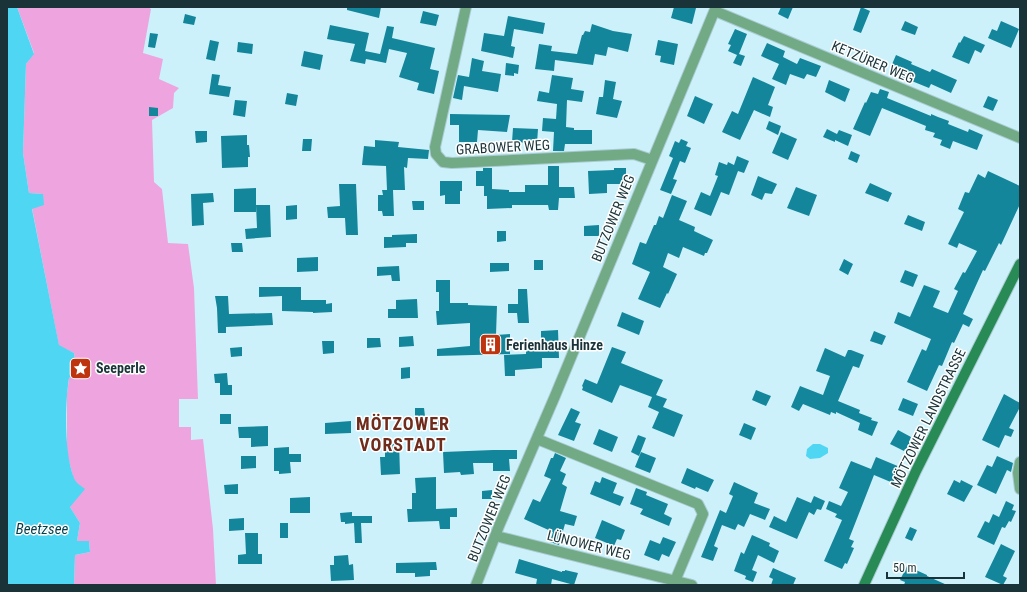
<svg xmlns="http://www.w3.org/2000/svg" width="1027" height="592" font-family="'Roboto Condensed',sans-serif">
  <rect width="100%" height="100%" fill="#cdf1fa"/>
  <path fill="#eea5df" d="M17,7H148L151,9L143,53L163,59L159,79L179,88L174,93L173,108L152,120L154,182L162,189L168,243L188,244L194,288L198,399H179V427H191V440L203,439L213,529L216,585H74L75,555L90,552L89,541H77L80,523L70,507L74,480L67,454V394L69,378L77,373L76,371H82L86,364L84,360L75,359L74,353L59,346L32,208L42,194L29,193L23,153L26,64L34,53Z"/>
  <path fill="#4fd6f3" d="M7,7H17L34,54L26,64L23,153L29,193L43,194L44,205L32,209L59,345L74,353L77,373L69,378C65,404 64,454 74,478C75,482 81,486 85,489L70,507L80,523L77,541H89L90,552L75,555L74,585H7Z
    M813,444H820L828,448V453L820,458L810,459L806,456L807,449Z"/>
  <path fill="#13869b" d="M347,7H381L379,18L347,10Z
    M674,7L696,8L692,24L671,18Z
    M781,7H793L788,19L778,14Z
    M861,7L870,11L861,33L853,30Z
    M423,11L439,15L436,26L420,23Z
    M185,14L196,17L194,25L183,23Z
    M508,16L545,23L543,34L514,29L511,46L515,47L513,58L481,51L484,33L504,36Z
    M905,21L918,27L915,35L901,30Z
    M1001,21L1019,29L1011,48L988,38L992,29L997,31Z
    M592,24L613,31L632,34L628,52L608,47L606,56L595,54L593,65L555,60L554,71L535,69L539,44L552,46L551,51L577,54L582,35H583L585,31L590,32Z
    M330,25L369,33L365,51L380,54L387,26L394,27L392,38L435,48L430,69L439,71L434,94L417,90L419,83L399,77L407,53L389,49L386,63L366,59L365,64L350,61L355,44L327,39Z
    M735,29L747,34L739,54L745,56L741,66L733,63L737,55L728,51L731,45L728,44Z
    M150,33L158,34L155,48L148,47Z
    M964,36L985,45L981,53L975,50L969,64L952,57L959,42L960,43Z
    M210,40L219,42L215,61L206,59Z
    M658,40L678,44L674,65L660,62L661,56L655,55Z
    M238,42L253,44L252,54L237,52Z
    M767,43L785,51L783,57L797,64L800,58L821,66L816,77L807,74L804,79L790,74L786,85L772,79L779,64L761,56Z
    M304,51L323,55L320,70L301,66Z
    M896,55L912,62L911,64L930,72L932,69L957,80L951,93L931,84L929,88L897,75L898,72L890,69Z
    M472,58L484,61L482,71L501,74L498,92L464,86L462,100L453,98L458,75L469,77Z
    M506,63L519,65L518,74L514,73V76L505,75Z
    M212,74L220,75L218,85L231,87L229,97L209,94Z
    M552,75L573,78L571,89L584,91L582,102L567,100L566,127L574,128V130H592V144H565L564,151H553L554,132L542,131L543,118L556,119L557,104L537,101L539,91L549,93Z
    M753,77L775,87L768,105L773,107L770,117L754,110L740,140L722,132L732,111L738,114Z
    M605,80L616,82L613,99L622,101L617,118L596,114L599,97H603Z
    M829,80L850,89L845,102L825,92Z
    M880,89L889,92L887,98L931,116V114L938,117L949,121L948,124L968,132L969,129L983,135L977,150L953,141L950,149L940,145L942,140L933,137L935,133L925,130L926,126L882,108L870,136L853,129L865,102L866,103L871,92L878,94Z
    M287,93L298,95L296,106L285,104Z
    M695,96L713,104L704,124L687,116Z
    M988,96L998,100L993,111L983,107Z
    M235,100L247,101L245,117L233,115Z
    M149,107L158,108V116H149Z
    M450,114L510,115L507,132L478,130L477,142H459V125H450Z
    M769,121L781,126L778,135L766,129Z
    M513,128L538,129L537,143L512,142Z
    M827,129L837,134L839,130L852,135L848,146L835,140V142L823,137Z
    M195,131H207V142L196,143Z
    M781,132L797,139L788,160L772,153Z
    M247,135V145H249L250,157H248V167L222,168L221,136Z
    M303,139H312L311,151H302Z
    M681,139L688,142L686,146L691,148L685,163L680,161L673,179L677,180L671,194L660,190L673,158L669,156L675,141L679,143Z
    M375,140L399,142L398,147L429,150L428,159L408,158L407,168L404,167L405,190H393L394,216H383L382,211H378V195H383L382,190H387L386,166L362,165L364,146L375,147Z
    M851,151L860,155L857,163L848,159Z
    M737,156L749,161L744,173L738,171L729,195L721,192L711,216L694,209L701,192L710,196L718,176L715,175L719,162L727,165L728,162L734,165Z
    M548,166H559V187H574L575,198H559L558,210H549L548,205H512V208L487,209V196H484V186H476V171H483V168H492V189L509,190V192H525V185H548Z
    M614,168H626V184H607V193L589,194L588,171L614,170Z
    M988,171L1020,186V204L1001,245L999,243L985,271L983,270L963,314L973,319L969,327L963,324L954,343L952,342L942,366L939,365L927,391L907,382L922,349L926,351L931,339L894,323L898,312L910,317L924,285L940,291L933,307L948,313L958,291L954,289L963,272L965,273L977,251L959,243L957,248L948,244L964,212L958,209L965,192L969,193L978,174L985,178Z
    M758,176L777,184L772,194L765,193L762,200L751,195Z
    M440,181H462V191H460V204H445V195L440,196Z
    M870,183L892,193L888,202L865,193Z
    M339,184H356L358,235H346L345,218H328L327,207L340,206Z
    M796,187L817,195L809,216L787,208Z
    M256,188V212H234V189Z
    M213,193L214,202L203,203L204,225L192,226L191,194Z
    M672,195L687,201L679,220L695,227L694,231L713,240L707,253H705L704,256L683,247L679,258L668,253L663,267L677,274L668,294L667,293L660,308L638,299L650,272L632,264L640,242L646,244L654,225H656L659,216L663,218Z
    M412,201H424V210H413Z
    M256,205H270L271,237L246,239L245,229L257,228Z
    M297,205V219L286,220V206Z
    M908,215L925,222L922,231L904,224Z
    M599,225V236H584V226Z
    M497,231H506V241L497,242Z
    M417,234V243H406V247L384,248V237H392V235Z
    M231,243H242L243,252H232Z
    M318,257V271L297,272V258Z
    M844,259L853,264L848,275L839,270Z
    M534,260H543V270H534Z
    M490,263H509V271L490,272Z
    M399,266L400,281H392L391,275L377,276V267Z
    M905,270L918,275L913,287L900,282Z
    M436,280H450V303H468V305L497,306L496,335L510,334V354L437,356V349L470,346V323L437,325L436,311H439V292H436Z
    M259,287H301V300H326V304L332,303V312L313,313V312L282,311V296L259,297Z
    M518,289H527L529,323H518L517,313H508V304H518Z
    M215,296H228L229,314L272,313L273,325L226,327V333H218L217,308Z
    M417,299L418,318H388V309H396V300Z
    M622,312L644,321L639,335L617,326Z
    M558,330L559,358H542V368L515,370V376H505L504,355L526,354V349L541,348V331Z
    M874,331L886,336L882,345L870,341Z
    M413,336L414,346L399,347V337Z
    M367,338H380L381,347L367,348Z
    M322,341H334V353L323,354Z
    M242,347V356L231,357L230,348Z
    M612,347L626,352L621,363L663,380L656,395L667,399L663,407L683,415L674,437L652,428L659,412L648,407L652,397L620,385L612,403L582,390L583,387L582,386L585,379L597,384Z
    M825,348L845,357L848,350H851L864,355L859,368L853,366L838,401L860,410L859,413L872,418L871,420L878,422L872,436L858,430L860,423L836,412V414L831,412L830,415L803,404L799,411L791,407L800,386L823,395L830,376L816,371Z
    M410,367V378L401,379V368Z
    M227,373L228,385H232V395H220V383H215L214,374Z
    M756,390L771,396L766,406L752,400Z
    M1004,394L1020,403V407L1009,428L1014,430L1011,437L1005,435L999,448L982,440Z
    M903,398L918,404L913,416L898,410Z
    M415,408H424L425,416H415Z
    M571,408L580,412L575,422L581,424L574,441L558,435Z
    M220,414H231V424H220Z
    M430,418H439V426H430Z
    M351,421V433L325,434V423Z
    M744,423L756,428L751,440L739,435Z
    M268,426V446L251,447V438H239L238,427Z
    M599,429L618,437L612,452L593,444Z
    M898,430L911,437L909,442L914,445L910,452L905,449L904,451L890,444Z
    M638,435L646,438L639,456L631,452Z
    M385,441H399L400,474L381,475L380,457H385Z
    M289,447V454H301V462H290L291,473L279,474V471H274V448Z
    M493,450H517V459H509L510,471H493V463H473L474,474L461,475L460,472L444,473L443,452Z
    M641,452L656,458L650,473L635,467Z
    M555,453L566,458L560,471L566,474L562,484L567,487L560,511L577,516L574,526L565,524L559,545L550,542L553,532L524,519L533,499L540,502L551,479L544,476L551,458H553Z
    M241,456H256V468L241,469Z
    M997,456L1013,463L1011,472L1007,470L996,494L977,485L987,465L992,467Z
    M876,457L900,467L893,483L874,475L849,539L854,541L851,547L854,548L847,564L845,563L842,569L824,561L842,520L835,517L837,514L826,509L829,501L841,506L848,492L839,488L851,461L871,469Z
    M687,468L714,480L708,492L696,487L695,489L681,483Z
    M436,477V509L457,508V517H450V529H440L439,521L408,522L407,509H412V493H416L415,478Z
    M602,477L617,483L613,493L624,497L620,506L590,494L595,481L600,483Z
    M954,480L960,483L961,480L973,486L964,502L947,494Z
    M734,482L758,493L754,503L770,509L765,520L750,514L744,527L738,524L735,530L722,525L714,546L718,548L713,561L701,557L720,510L726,513L733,496L729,494Z
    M238,484V494H225L224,485Z
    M636,488L647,492L646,495L668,504L664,514L672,518L669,526L640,514L643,509L630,504Z
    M492,490V499H482V491Z
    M814,496L825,501L821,510L817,509L814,515L809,512L797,539L769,527L774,516L786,522L797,497L811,503Z
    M310,497V513H290V498Z
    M1006,501L1014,505L1012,510L1016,511L1011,522L1009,521L1005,528L1002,527L994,545L977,537L985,521L989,523L993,514L999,517Z
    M352,512V516H372V523H361L362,543H355L354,523L345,524V522H341L340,513Z
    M244,518V530L229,531V519Z
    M602,520L625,530L621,540L617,539L614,546L595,538Z
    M280,523H288V538H280Z
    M910,527L917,530L912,541L905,538Z
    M245,533H258V554H262V564H238V555L246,554Z
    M752,535L770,543L769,546L779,551L774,563L758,555L752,570L757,572L753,582L745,579L746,576L734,571L741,552L744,554Z
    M663,537L676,542L669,557L662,554L659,561L644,555L650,540L660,544Z
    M1001,544L1015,551L1003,576L1007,578L1003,585L985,577Z
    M348,555L349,565L353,564L354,580L331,581L330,565H334V556Z
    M519,559L562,572V571H565V570L578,573L574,585L552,579L551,585H536L537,579L515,573Z
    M436,562L437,570H430V576L415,577V573H396V563Z
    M907,566L927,575V576L947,585H904L905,582L900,580Z
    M773,568L796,578L793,585H771L773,579L769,577Z"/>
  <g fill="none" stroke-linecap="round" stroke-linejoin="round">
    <defs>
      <path id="street" d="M466,7L435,147L436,154L443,162L452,163L634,154L652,160
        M715,11L1020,138
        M537,439L698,504L703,514L675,581
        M1020,462L1018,473L1020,489
        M496,536L692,585
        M476,585L499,526L555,396L716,7"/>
      <path id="secondary" d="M864,585L916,471L1020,264"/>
    </defs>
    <use href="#street" stroke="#a9cbd3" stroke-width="12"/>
    <use href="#secondary" stroke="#a9cbd3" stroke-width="12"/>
    <use href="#street" stroke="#72aa85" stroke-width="10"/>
    <use href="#secondary" stroke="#288a54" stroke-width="10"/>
  </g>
  <defs>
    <symbol id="building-square" viewBox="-11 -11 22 22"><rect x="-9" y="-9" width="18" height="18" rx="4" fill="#be340f" stroke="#fff"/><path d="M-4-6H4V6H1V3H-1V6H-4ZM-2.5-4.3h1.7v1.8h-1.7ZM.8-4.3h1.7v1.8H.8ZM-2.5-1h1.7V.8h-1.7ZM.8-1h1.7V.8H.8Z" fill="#fff"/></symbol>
    <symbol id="sight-square" viewBox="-11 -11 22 22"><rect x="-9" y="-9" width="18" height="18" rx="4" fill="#be340f" stroke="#fff"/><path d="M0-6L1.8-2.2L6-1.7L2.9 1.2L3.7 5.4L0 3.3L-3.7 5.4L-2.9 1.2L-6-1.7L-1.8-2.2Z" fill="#fff"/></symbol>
  </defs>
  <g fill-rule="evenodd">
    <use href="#building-square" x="478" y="332" width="25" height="25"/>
    <use href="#sight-square" x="68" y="356" width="25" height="25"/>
  </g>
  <g text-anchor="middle" stroke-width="3" stroke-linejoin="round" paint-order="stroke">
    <g font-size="14" fill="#1a3339" stroke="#fff">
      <text transform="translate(873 62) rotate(23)" y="5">KETZÜRER WEG</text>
      <text transform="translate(503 147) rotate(-3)" y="5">GRABOWER WEG</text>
      <text transform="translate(613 218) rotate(-68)" y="5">BUTZOWER WEG</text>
      <text transform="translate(928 418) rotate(-64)" y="5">MÖTZOWER LANDSTRASSE</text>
      <text transform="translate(489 518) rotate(-68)" y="5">BUTZOWER WEG</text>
      <text transform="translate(589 545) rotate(14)" y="5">LÜNOWER WEG</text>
    </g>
    <g font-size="14" font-weight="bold" fill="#1a3339" stroke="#fff" text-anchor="start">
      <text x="506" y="350">Ferienhaus Hinze</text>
      <text x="96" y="373">Seeperle</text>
    </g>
    <g font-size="15" font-style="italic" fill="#003e4a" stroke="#fff">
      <text x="42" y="534">Beetzsee</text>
    </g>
    <g font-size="18" font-weight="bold" letter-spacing="1" fill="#6f2b1b" stroke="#fff">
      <text x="403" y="430">MÖTZOWER<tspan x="403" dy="21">VORSTADT</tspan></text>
    </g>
  </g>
  <rect width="1027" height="592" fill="none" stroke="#1a3339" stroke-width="16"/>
  <path d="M887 572v6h77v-6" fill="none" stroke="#1a3339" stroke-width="2"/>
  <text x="893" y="572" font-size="12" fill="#1a3339" stroke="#ffffff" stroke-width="3" paint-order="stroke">50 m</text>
</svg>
